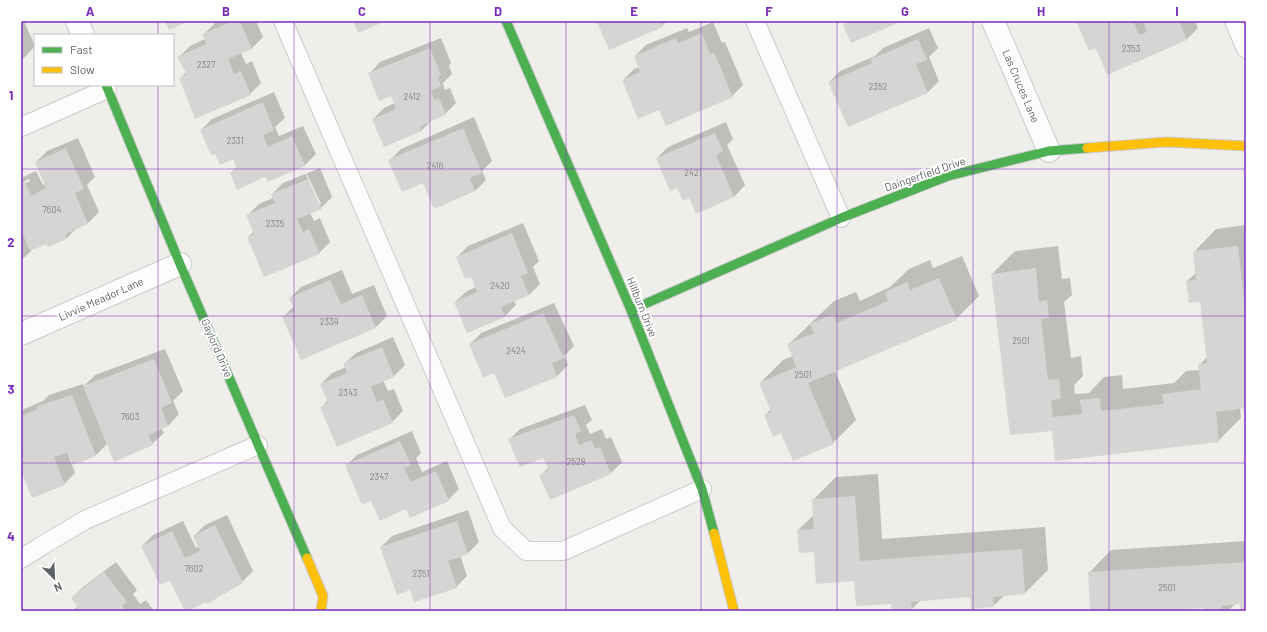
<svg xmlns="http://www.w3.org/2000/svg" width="1267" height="632" font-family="Barlow,sans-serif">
  <rect width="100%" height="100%" fill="#efeeea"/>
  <path fill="#0003" fill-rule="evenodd" d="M21,21H24L35,46L24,58L21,59Z
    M220,21H256L263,37L252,48L241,53L246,64L252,61L261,83L250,94L180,79L187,71L179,57L190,46L205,39L204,34L215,23Z
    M599,21H667L662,26Z
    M1077,21H1195L1198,28L1187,39L1108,74L1096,47Z
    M713,22L722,43L725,42L743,85L732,96L659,109L623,80L634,69L639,67L635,56L646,45L687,28L689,32Z
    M929,28L938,48L929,57L939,81L928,92L848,126L829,82L840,71L875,56L883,48Z
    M441,38L451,63L449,66L452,74L443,83L445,90L450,88L456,103L445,114L432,120L421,131L373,119L384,108L395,103L391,95L369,74L380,62Z
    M274,92L285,118L275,127L279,136L303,126L316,154L305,165L268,181L266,176L231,173L237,167L233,157L215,152L201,130L212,119Z
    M474,117L492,161L482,171L486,180L475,191L424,182L390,160L401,149Z
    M726,122L733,139L727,145L745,185L734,197H689L657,158L668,147Z
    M78,138L95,177L87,185L99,212L88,223L77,228L67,238L48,246L47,242L34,248L25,257L21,259V185L30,181L29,179L21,183V178L36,171L43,185L46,184L36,162L47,151Z
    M320,168L332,197L321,208L310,213L314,221L320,218L330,242L319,253L248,237L254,231L248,215L259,204L273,198L272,194L283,183ZM306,174H307L321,204H318Z
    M523,223L539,261L533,267L540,284L529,295L514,301L516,305L505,316L468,332L455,302L467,291L476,287L472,275L457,257L468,246Z
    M1246,225V407L1240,408L1241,418L1218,441L1053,430L992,274L1015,251L1058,246L1062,279L1070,278L1072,295L1064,302L1071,358L1081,356L1083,376L1074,385L1075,394L1089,393L1104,377L1122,375L1123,389L1174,383L1186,371L1200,370L1199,365L1208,356L1201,301L1187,281L1196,273L1194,252L1216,229Z
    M962,256L979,296L956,319L835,371L856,420L833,443L782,432L765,415L771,409L760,383L783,360L793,356L788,345L834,301L856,292L860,301L890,287L909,269L930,260L933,268Z
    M342,270L352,294L374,285L387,316L376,327L301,359L283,317L294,306L290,298L301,287Z
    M554,303L574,346L564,356L568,365L557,376L505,397L494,371L470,344L481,333Z
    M393,337L405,365L394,376L383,380L388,391L394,389L403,411L392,422L321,408L328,400L321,384L332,373L346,367L344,364L356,353Z
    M165,349L183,391L173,401L179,414L168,426L161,428L164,433L152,444L108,443L96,455L74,463L69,450L67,451L75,473L64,484L21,469V450L23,448L21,442V412L24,409L43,401L49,395L83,384L84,386L95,375Z
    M585,405L592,420L586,425L590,434L602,429L606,439L611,437L622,462L611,473L551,499L541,475L549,467L544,456L509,440L520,429Z
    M412,431L421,453L416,458L422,472L447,461L459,489L448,500L407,508L372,500L346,466L357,455Z
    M878,474L882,539L1045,527L1048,570L1025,593L1005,595L993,606L971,596L921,600L912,609L892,602L855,580L815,551L798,530L814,515L813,500L836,477Z
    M468,510L479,542L468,553L460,555L467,576L456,587L411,589L381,547L392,536Z
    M227,515L253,571L242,582L171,579L142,546L153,535L183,521L196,548L199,546L194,536L205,525Z
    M1246,541V611H1241V603L1235,604L1228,611H1205L1204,607L1154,611H1091L1089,573L1111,550Z
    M116,562L137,590L133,594L140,604L146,600L154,611H72L78,606L72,598L83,587Z"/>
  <path fill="#d6d5d3" d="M165,21H189L169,30Z
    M234,21H240L252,49L228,59L234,74L241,71L251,95L195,119L179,78L187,74L177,57L206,44L202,34Z
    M353,21H386L358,33Z
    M599,21H660L663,27L609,50L597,22Z
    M849,21H902L851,43L843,25L849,22Z
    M1076,21H1133L1139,35L1147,32L1143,21H1179L1187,40L1107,75L1096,48L1089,51Z
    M702,33L710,54L714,52L733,97L666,126L659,110L638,119L622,80L640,72L634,56L676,38L678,43Z
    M918,39L927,60L916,64L928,93L848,127L828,82L872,63L871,59Z
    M430,48L441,75L438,77L441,86L431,91L434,100L439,98L446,115L420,126L422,131L384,147L372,119L396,109L391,96L379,101L368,73Z
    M263,102L274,130L263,135L268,147L292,136L305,166L268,182L265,177L237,190L230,173L237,169L233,159L220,165L215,154L211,155L200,130Z
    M463,128L482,173L470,178L475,191L434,209L423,183L402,192L388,160Z
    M715,133L723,151L716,155L734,197L696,214L689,198L683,201L677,188L670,191L656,158Z
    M66,148L84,189L75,193L88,224L65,234L67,239L48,247L46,244L30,251L21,230V184L25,182L31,196L46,188L35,162Z
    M308,179L322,209L297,219L303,232L309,229L320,254L264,277L247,237L254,234L246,215L275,203L271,194Z
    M512,233L528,273L521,276L529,295L501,307L505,317L467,333L454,302L477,292L471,277L465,279L456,257Z
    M1238,246L1246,315V408L1216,412L1219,442L1055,461L1052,431L1010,435L991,274L1036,268L1039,302L1047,300L1049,318L1041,319L1048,380L1059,379L1061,399L1051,400L1053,417L1082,414L1080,400L1100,398L1101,411L1164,404L1162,394L1201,389L1198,364L1207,363L1200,302L1189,303L1186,281L1196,280L1193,251Z
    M939,278L957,320L808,383L834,444L793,461L781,433L773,437L764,415L771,412L759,383L796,367L787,344L814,333L810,324L833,314L837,323L888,301L885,292L907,282L910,290Z
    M330,280L341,304L362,295L376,328L301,360L282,317L295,311L289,298Z
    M543,313L564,358L552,363L557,377L505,398L494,373L483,378L469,344Z
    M382,347L394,377L371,387L377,402L383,399L393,423L337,447L320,407L328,403L320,384L347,373L343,363Z
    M154,359L172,403L161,408L168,426L148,435L153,445L114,462L83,386Z
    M72,395L96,456L73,465L68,452L54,457L65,485L32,498L21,471V453L24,452L21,444V416L38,409L37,406Z
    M574,415L581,431L575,434L579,445L591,440L595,449L600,447L611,474L550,500L539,475L549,470L543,458L520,467L508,439Z
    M400,441L411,465L404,468L411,482L436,471L449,501L410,518L406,509L380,521L371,501L362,505L345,465Z
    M855,496L860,561L1022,549L1025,594L993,597L994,607L971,609L970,597L911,602L912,610L892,611L891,604L856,606L854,581L816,584L814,552L799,553L797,530L814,529L812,499Z
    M457,521L468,554L448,561L457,588L414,602L410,590L397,595L380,547Z
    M215,525L243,583L207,604L206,602L188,611H185L170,581L160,585L141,546L172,531L185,558L200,551L193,536Z
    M1246,562V611H1240V604L1221,606L1222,611H1204L1203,608L1159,611H1090L1088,572Z
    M104,572L127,602L122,606L126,611H74L78,608L71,598Z"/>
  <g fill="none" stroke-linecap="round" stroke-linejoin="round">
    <defs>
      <path id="lane" d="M283,21L502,528L526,551H563L702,489
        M755,21L841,218
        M1234,21L1246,49
        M21,127L107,89
        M21,559L43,545L85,520L258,445"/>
      <path id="street" d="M77,21L83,35
        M993,21L1049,151
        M21,334L180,264"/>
      <path id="fast" d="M506,21L631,310L702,489L714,533
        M106,85L180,264L307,558
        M631,310L841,218L948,176L1049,151L1087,148"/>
      <path id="slow" d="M1087,148L1166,142L1246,146
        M714,533L734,611
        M307,558L323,596L321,611"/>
    </defs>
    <use href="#lane" stroke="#cbcccc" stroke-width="20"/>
    <use href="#street" stroke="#cbcccc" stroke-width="24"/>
    <use href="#fast" stroke="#cacacb" stroke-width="11"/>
    <use href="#slow" stroke="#cacacb" stroke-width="11"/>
    <use href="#lane" stroke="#fdfcfc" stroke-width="18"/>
    <use href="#street" stroke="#fdfcfc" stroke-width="22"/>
    <use href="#fast" stroke="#4caf50" stroke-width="9"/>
    <use href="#slow" stroke="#ffc107" stroke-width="9"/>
  </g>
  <path fill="none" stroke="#7b2cbf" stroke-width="1" stroke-opacity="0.55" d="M158,21V35M294,21V611M430,21V611M566,21V611M701,21V611M837,21V611M973,21V611M1109,21V611M158,85V611M21,169H1246M21,316H1246M21,463H1246"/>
  <g text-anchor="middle" stroke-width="4" stroke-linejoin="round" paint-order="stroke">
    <g font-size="9" fill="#7e8184">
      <text x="1131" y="52">2353</text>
      <text x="206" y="68">2327</text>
      <text x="878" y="90">2352</text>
      <text x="412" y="100">2412</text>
      <text x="235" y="144">2331</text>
      <text x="435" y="169">2416</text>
      <text x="693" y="176">2421</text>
      <text x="52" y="213">7604</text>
      <text x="275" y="227">2335</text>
      <text x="500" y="289">2420</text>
      <text x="329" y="325">2339</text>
      <text x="1021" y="344">2501</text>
      <text x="516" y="354">2424</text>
      <text x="803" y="378">2501</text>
      <text x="348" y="396">2343</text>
      <text x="130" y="420">7603</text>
      <text x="576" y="465">2528</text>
      <text x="379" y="480">2347</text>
      <text x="194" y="572">7602</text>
      <text x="421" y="577">2351</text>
      <text x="1167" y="591">2501</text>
    </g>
    <g font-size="11" fill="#5f6368" stroke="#fff">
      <text transform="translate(1021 86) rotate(67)" y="4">Las Cruces Lane</text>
      <text transform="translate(925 174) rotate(-19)" y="4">Daingerfield Drive</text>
      <text transform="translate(101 299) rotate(-24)" y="4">Livvie Meador Lane</text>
      <text transform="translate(642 307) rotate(68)" y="4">Hillburn Drive</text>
      <text transform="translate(217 348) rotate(67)" y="4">Gaylord Drive</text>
    </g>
  </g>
  <rect width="1267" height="632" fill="none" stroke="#ffffff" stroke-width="44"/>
  <rect x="34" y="34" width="140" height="52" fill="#ffffff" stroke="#bfc1c3"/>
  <rect x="42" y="47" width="20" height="6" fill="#4caf50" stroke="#bfc1c3"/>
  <text x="70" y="54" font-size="12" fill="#5f6368">Fast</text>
  <rect x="42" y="67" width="20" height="6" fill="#ffc107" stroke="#bfc1c3"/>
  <text x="70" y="74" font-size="12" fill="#5f6368">Slow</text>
  <g transform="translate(54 578) rotate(156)" stroke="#ffffff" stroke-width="3" paint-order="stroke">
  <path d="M0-3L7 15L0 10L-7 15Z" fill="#5f6368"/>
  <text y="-6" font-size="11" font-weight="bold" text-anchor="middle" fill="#5f6368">N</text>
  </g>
  <rect x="22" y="22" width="1223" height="588" fill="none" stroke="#7b2cbf" stroke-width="1.5"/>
  <g font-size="13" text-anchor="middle" font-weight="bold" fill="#7b2cbf">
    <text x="90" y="16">A</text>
    <text x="226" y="16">B</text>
    <text x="362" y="16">C</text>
    <text x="498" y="16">D</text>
    <text x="634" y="16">E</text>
    <text x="769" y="16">F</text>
    <text x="905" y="16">G</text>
    <text x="1041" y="16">H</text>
    <text x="1177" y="16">I</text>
    <text x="11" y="100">1</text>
    <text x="11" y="247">2</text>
    <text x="11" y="394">3</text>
    <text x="11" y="541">4</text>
  </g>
</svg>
